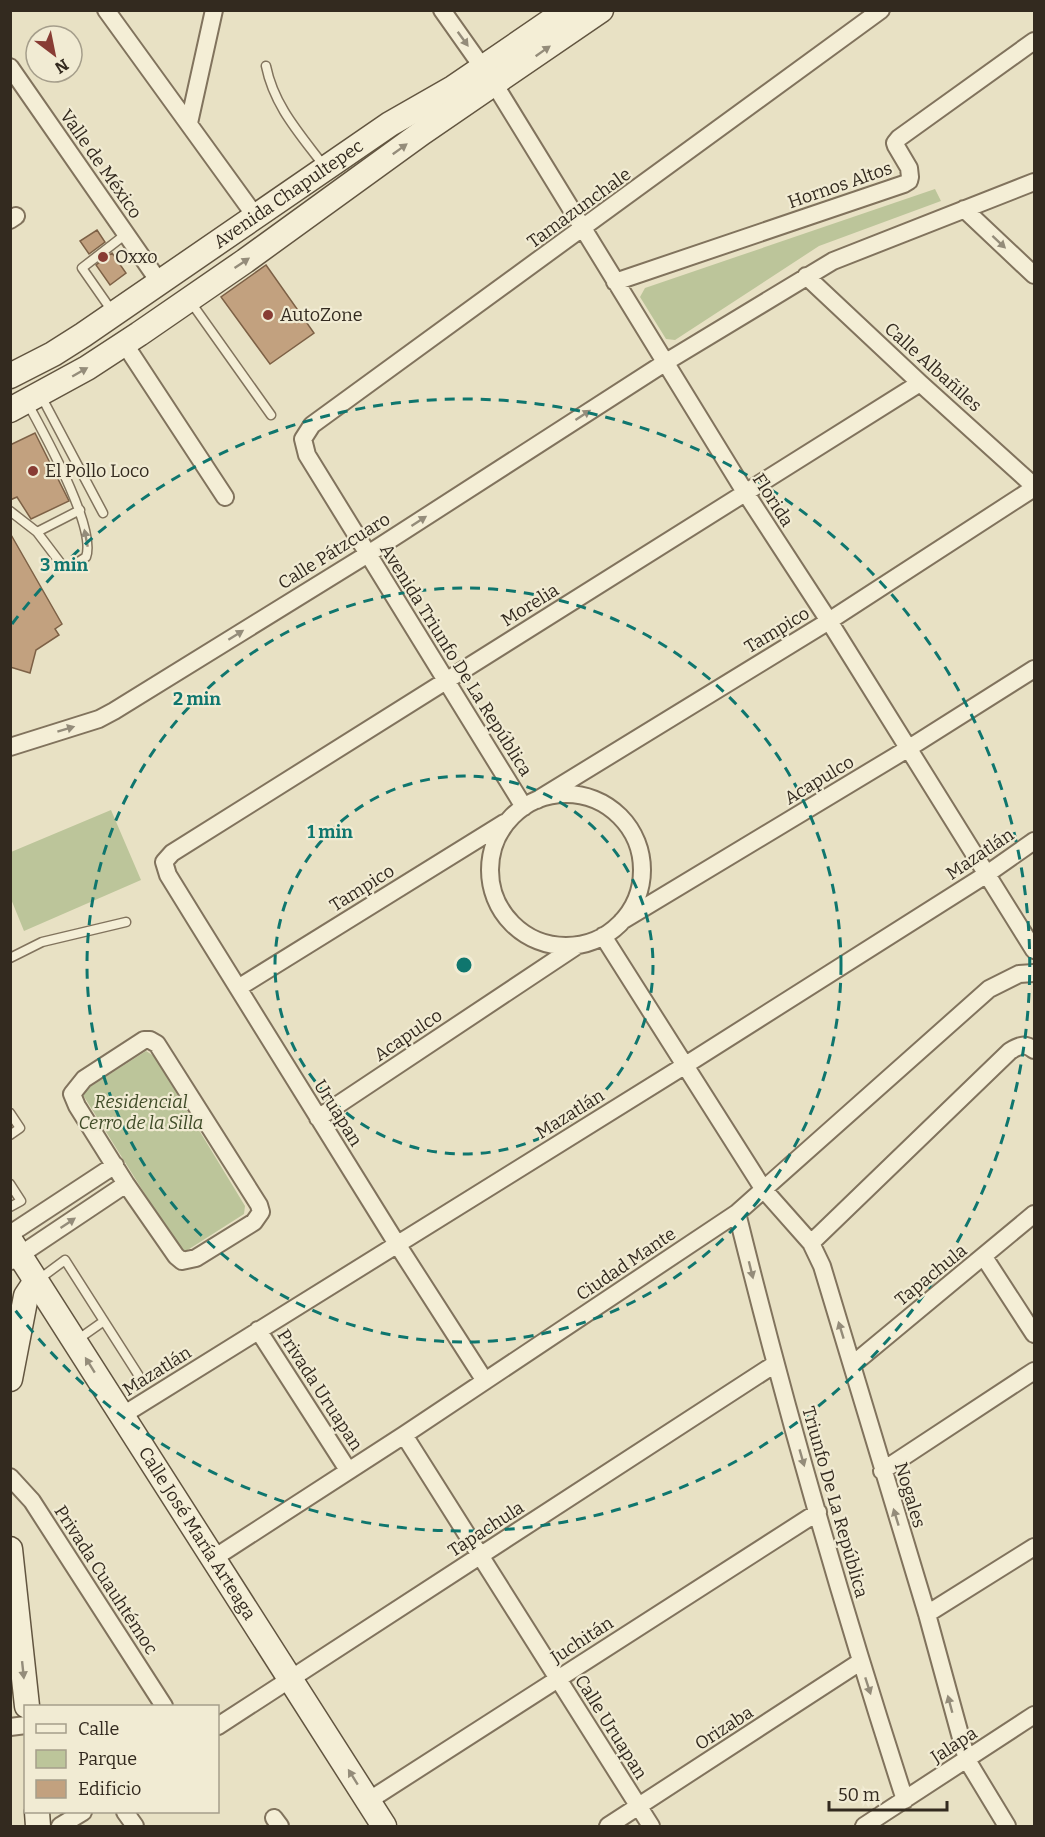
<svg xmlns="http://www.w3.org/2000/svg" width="1045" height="1837" font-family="Bitter,serif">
  <rect width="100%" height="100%" fill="#e8e1c4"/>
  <path fill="#bcc59a" d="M935,189L941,201L819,246L675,340L666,339L640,297L645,288Z
    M111,810L141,880L24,931L11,899V852Z
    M146,1051L154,1056L245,1206L244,1214L186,1251L178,1247L83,1095L85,1090Z"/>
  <path fill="#c2a17f" stroke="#7d6146" stroke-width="1.5" d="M97,230L105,242L89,254L80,241Z
    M112,253L126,273L110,285L96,265Z
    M266,265L314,333L270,364L221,297Z
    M35,433L69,501L31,519L17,497L10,500V445Z
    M10,533L62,624L55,629L59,635L36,650L30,673L10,667Z"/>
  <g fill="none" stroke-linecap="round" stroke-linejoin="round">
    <defs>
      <path id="lane" d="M266,66C274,106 300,134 324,166
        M190,301L271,415
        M112,311L82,268L126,234
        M40,394L103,513
        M10,511L37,532L62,565L72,566L86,557C97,528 43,432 27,402
        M37,532L80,510
        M10,958L42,942L126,922
        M10,1113L20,1128L10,1135
        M10,1184L21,1201L10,1207
        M38,1280L65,1260L139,1376
        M77,1340L104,1321"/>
      <path id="street" d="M106,10L256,217
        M442,10L495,85L745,492L829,621L1034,950
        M10,67L160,283
        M189,123L214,10
        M964,209L1034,275
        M10,220L16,216
        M806,276L920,383L1034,486
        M615,282L904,184L909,181L910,177L909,168L896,146L895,143L899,138L1034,41
        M124,343L225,497
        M10,747L99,719L114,711L368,554L666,362L833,261L1034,182
        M490 870a76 76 0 1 1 152 0a76 76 0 1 1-152 0Z
        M537,800L829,621L1034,488
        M524,807L307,455L303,439L312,425L881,10
        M622,921L909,748L1034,669
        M603,936L764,1190L811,1243L822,1266L927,1614L967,1760L1007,1826
        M238,988L504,823
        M144,1040H150L157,1044L259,1205L261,1212L254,1222L196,1258L182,1261L176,1256L126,1184L77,1106L72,1094L84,1079Z
        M318,1118L578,945
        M737,1213C786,1411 842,1606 905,1800
        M10,1234L115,1165
        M811,1243L1010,1051C1020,1045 1025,1043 1034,1050
        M984,1257L1034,1334
        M11,1261L126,1184
        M258,1330L348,1470
        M852,1365L1034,1214
        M485,1381L397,1244L197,922L168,875L164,862L172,853L920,383
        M123,1415L684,1066L987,874L1034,841
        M404,1435L651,1826
        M882,1471L1034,1371
        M10,1477L32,1501L164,1706
        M214,1558L404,1435L737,1213L989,989L1019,974L1034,973
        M927,1614L1034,1547
        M218,1726L775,1364
        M10,1727L26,1725
        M368,1801L818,1512
        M125,1812L135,1826
        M274,1818L280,1826
        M60,1826L83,1812
        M608,1826L860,1662
        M864,1826L1034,1715"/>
      <g id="secondary">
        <path id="s1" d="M10,376L53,354L83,335L390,124L453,88L567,10"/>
        <path d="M10,410L87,368L139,334L245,261L423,132L601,10"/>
        <path id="s2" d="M10,1240L384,1826"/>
        <path d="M10,1379L26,1296L36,1281"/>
        <path d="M10,1549L27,1706"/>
        <path d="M37,1812L38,1826"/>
      </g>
    </defs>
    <use href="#lane" stroke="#81735d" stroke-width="11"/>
    <use href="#street" stroke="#81735d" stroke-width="20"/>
    <use href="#secondary" stroke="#625540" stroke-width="27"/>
    <use href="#lane" stroke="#f4eed6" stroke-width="8"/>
    <use href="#street" stroke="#f4eed6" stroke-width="16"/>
    <use href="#secondary" stroke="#f4eed6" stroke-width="24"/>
  </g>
  <defs><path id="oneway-solid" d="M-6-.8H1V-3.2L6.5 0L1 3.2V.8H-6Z" transform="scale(1.5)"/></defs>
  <g fill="#948c7a">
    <use href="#oneway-solid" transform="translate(463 39) rotate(54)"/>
    <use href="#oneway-solid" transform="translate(543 51) rotate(-35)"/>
    <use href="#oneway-solid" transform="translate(400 149) rotate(-36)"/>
    <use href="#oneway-solid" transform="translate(999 242) rotate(43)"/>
    <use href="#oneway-solid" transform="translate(242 263) rotate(-34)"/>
    <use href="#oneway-solid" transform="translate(80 372) rotate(-30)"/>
    <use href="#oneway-solid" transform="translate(583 415) rotate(-33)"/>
    <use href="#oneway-solid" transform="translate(419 521) rotate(-33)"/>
    <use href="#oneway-solid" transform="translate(86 538) rotate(-101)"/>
    <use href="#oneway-solid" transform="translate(236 635) rotate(-32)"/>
    <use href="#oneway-solid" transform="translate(66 729) rotate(-17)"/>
    <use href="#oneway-solid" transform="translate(68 1223) rotate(-34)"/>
    <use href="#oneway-solid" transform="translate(751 1270) rotate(76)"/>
    <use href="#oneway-solid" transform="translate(841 1330) rotate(-107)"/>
    <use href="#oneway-solid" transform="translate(90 1365) rotate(-122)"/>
    <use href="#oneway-solid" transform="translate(802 1458) rotate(74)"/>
    <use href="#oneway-solid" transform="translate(896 1517) rotate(-107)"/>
    <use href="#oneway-solid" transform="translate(23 1670) rotate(84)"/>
    <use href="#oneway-solid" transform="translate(868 1686) rotate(72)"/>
    <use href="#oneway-solid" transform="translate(950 1704) rotate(-105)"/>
    <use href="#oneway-solid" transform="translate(353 1777) rotate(-122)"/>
  </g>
  <g fill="none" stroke="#0f766e" stroke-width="3" stroke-dasharray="10 8">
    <circle cx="464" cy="965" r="189"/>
    <circle cx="464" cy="965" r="377"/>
    <path d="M12 624A566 566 0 1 1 12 1306"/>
  </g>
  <g fill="#883c34" stroke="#f1ebd3" stroke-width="2">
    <circle cx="103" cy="257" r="6"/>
    <circle cx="268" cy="315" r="6"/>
    <circle cx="33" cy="471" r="6"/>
  </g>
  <g text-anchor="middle" stroke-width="4.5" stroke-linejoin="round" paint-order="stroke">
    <g font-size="18" fill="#332a1f" stroke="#f1ebd3">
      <text transform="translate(101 164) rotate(55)" y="6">Valle de México</text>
      <text transform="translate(840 185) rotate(-19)" y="6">Hornos Altos</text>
      <text dy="6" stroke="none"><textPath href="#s1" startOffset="333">Avenida Chapultepec</textPath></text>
      <text transform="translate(579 208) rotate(-36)" y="6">Tamazunchale</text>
      <text transform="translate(933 367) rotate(42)" y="6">Calle Albañiles</text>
      <text transform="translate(773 500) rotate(57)" y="6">Florida</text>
      <text transform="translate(334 551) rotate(-32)" y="6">Calle Pátzcuaro</text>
      <text transform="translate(530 605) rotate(-32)" y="6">Morelia</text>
      <text transform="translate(777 630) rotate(-31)" y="6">Tampico</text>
      <text transform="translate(456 660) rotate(58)" y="6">Avenida Triunfo De La República</text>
      <text transform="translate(819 780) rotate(-31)" y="6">Acapulco</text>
      <text transform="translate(980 854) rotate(-34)" y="6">Mazatlán</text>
      <text transform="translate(362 888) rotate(-32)" y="6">Tampico</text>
      <text transform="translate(408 1035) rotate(-34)" y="6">Acapulco</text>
      <text transform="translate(338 1113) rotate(58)" y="6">Uruapan</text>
      <text transform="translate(570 1114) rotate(-32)" y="6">Mazatlán</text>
      <text transform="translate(626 1264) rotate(-34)" y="6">Ciudad Mante</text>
      <text transform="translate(931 1275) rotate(-39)" y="6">Tapachula</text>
      <text transform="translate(157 1371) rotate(-32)" y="6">Mazatlán</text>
      <text transform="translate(320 1390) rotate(57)" y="6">Privada Uruapan</text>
      <text transform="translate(910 1495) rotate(73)" y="6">Nogales</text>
      <text transform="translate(835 1502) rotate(74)" y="6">Triunfo De La República</text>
      <text transform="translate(486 1529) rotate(-33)" y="6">Tapachula</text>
      <text dy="6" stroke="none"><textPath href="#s2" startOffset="348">Calle José María Arteaga</textPath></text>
      <text transform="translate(106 1580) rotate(57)" y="6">Privada Cuauhtémoc</text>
      <text transform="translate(582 1640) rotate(-33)" y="6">Juchitán</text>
      <text transform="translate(611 1727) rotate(58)" y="6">Calle Uruapan</text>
      <text transform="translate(724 1728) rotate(-33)" y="6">Orizaba</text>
      <text transform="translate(954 1745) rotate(-33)" y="6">Jalapa</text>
    </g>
    <g font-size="18" fill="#332a1f" stroke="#f1ebd3" text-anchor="start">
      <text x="115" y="263">Oxxo</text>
      <text x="280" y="321">AutoZone</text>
      <text x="45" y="477">El Pollo Loco</text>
    </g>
    <g font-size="18" font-style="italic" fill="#404c28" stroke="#f1ebd3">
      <text x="141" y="1108">Residencial<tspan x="141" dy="21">Cerro de la Silla</tspan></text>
    </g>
  </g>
  <circle cx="464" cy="965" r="9" fill="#0f766e" stroke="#f1ebd3" stroke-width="3"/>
  <g font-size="18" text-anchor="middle" font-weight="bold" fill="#0f766e" stroke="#f1ebd3" stroke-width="4.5" stroke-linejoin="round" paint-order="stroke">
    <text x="64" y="571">3 min</text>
    <text x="197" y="705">2 min</text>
    <text x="330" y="838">1 min</text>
  </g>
  <rect width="1045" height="1837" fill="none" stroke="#332a1f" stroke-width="24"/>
  <rect x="24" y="1705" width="195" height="108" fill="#f1ebd3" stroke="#a59e8b" stroke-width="1.5"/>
  <rect x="36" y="1724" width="30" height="9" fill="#f4eed6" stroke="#a59e8b" stroke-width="1.5"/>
  <text x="78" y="1735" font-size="18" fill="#332a1f">Calle</text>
  <rect x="36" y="1750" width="30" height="18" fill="#bcc59a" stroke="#a59e8b" stroke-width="1.5"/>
  <text x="78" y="1765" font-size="18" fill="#332a1f">Parque</text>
  <rect x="36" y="1780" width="30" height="18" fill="#c2a17f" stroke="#a59e8b" stroke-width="1.5"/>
  <text x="78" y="1795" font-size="18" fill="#332a1f">Edificio</text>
  <g transform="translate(54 54) rotate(148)"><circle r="28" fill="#f1ebd3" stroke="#a59e8b" stroke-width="1.5"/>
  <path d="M0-4.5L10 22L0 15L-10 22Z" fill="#883c34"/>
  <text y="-9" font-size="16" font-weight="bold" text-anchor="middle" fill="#332a1f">N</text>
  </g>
  <path d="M829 1801v9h118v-9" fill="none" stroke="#332a1f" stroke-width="3"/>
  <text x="838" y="1801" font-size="18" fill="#332a1f" stroke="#f1ebd3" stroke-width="4.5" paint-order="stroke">50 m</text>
</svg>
